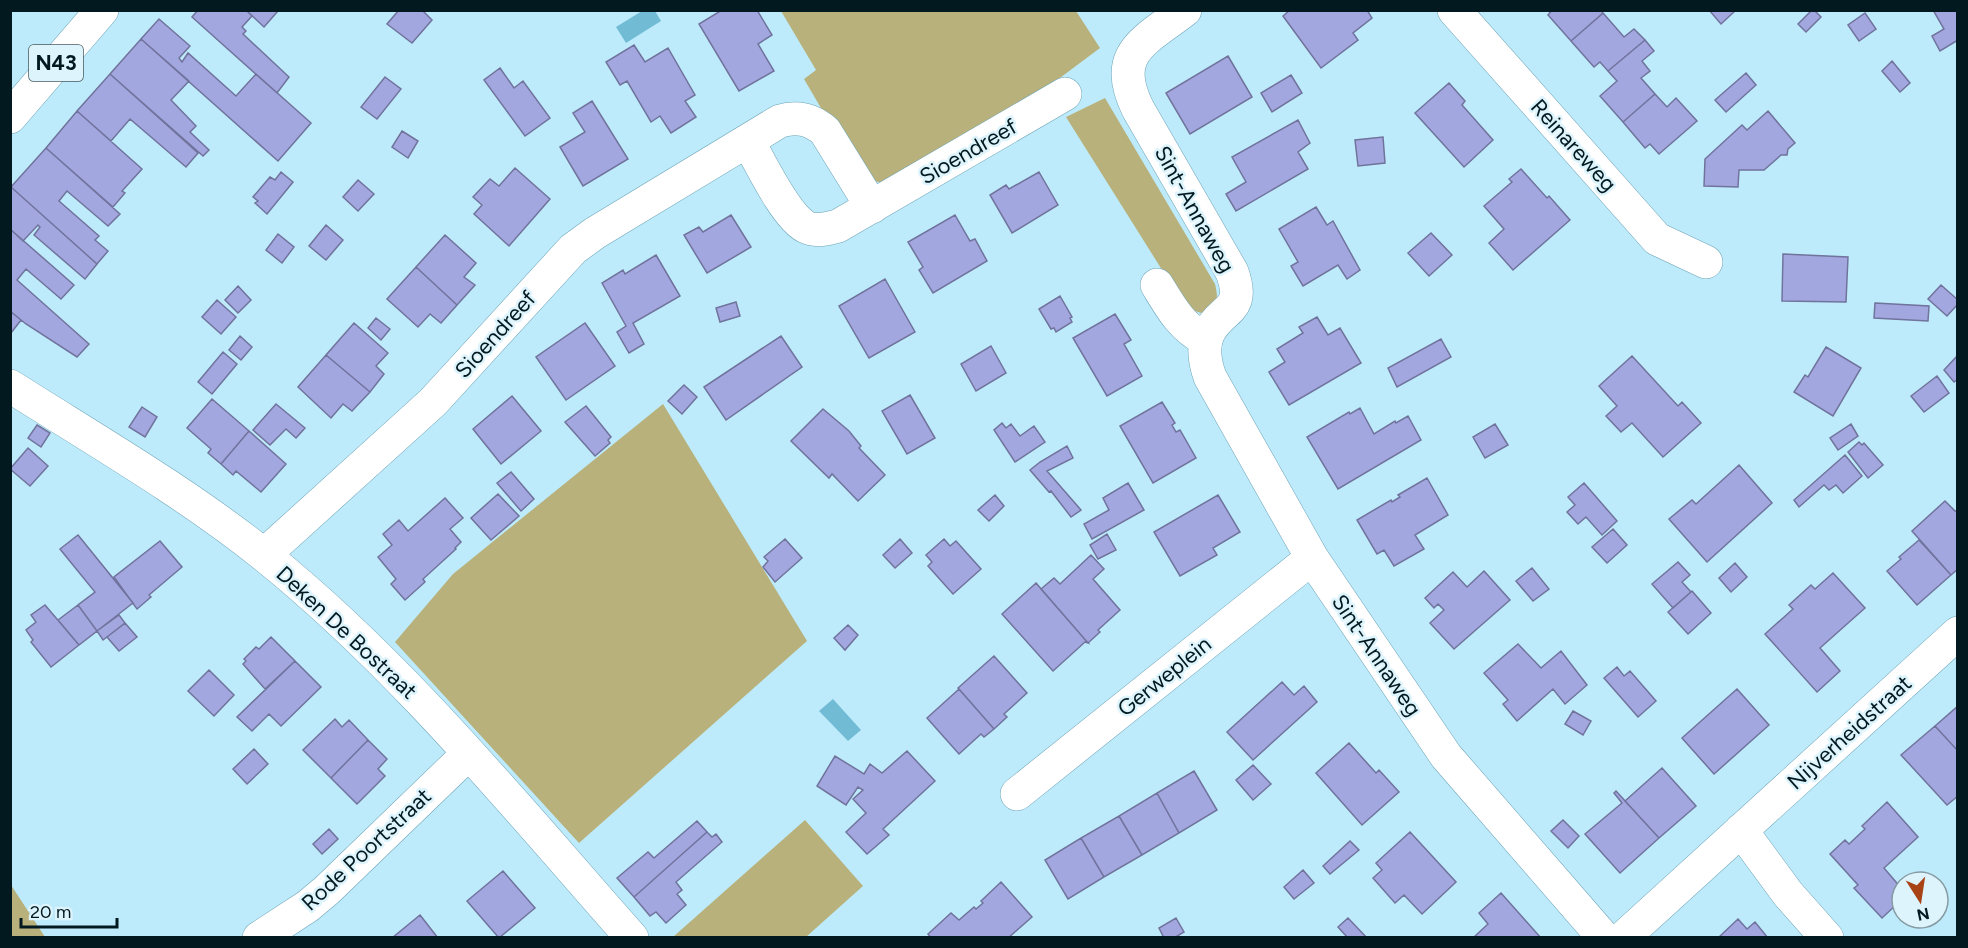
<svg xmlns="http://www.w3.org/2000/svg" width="1968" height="948" font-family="Figtree,sans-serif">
  <rect width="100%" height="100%" fill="#beebfb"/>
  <path fill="#b8b17b" d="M781,11H1076L1100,48L1029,101L882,183L871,180L856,168L804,79L816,70Z
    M1105,98L1215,284C1219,301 1218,305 1201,313L1186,308L1066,117Z
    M663,404L807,641L579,843L395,642L453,574Z
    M805,820L863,886L806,937H673Z
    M10,885H11L45,937H11Z"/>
  <path fill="#71bbd4" d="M642,11H655L661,21L626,43L616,27Z
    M833,699L861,730L848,741L819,711Z"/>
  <path fill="#a3a7df" stroke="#70739c" stroke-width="1.5" d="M198,10H246L252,16L242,27L246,31L243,34L289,77L277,93L192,17Z
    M246,10H277L278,11L264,27Z
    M399,10H422L432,20L412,43L387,24Z
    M722,10H757L772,35L758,44L774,71L739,91L699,24Z
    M1290,10H1367L1372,18L1353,33L1358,40L1321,68L1283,16Z
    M1552,10H1601L1603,13L1571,41L1548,15Z
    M1709,10H1736L1721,24Z
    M1812,10H1814L1821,17L1806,32L1798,24Z
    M1933,10H1958V40L1940,51L1932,36L1944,29Z
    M1603,13L1624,37L1634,29L1645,40L1608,71L1600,62L1594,67L1571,41Z
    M1865,13L1876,29L1859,41L1848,25Z
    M159,19L190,46L179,58L182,62L188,53L236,96L256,74L311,123L278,161L141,39Z
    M141,39L189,81L171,100L196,126L190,132L209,150L203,156L110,74Z
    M1645,40L1654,51L1642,61L1650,71L1641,78L1655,94L1623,122L1600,96L1617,81L1608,71Z
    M634,45L645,62L668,48L695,95L685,101L696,117L671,133L660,116L651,122L627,81L620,85L606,62Z
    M1228,56L1252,97L1190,134L1166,93Z
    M1892,61L1910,83L1900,92L1882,71Z
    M500,68L514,88L523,81L550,118L525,136L484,80Z
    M1746,73L1756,85L1726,112L1715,100Z
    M110,74L198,153L186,167L130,119L111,141L77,111Z
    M1291,75L1302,93L1272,112L1261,93Z
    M385,77L401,89L377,119L361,107Z
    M1449,83L1465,101L1462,105L1493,140L1464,167L1415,113Z
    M1655,94L1667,107L1676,98L1697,121L1659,154L1650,144L1645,148L1623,122Z
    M592,101L628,159L583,186L560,147L585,132L573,113Z
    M77,111L142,169L122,191L125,193L113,207L46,148Z
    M1768,111L1795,143L1788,149L1787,155H1781L1764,170H1739L1738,187L1704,186L1705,159L1742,125L1747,130Z
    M1298,120L1310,143L1298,152L1308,169L1236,211L1226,194L1246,182L1232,157Z
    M402,131L418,141L408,158L392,147Z
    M1383,137L1385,163L1358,166L1355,140Z
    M46,148L120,214L108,226L67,191L59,201L99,236L95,240L108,251L97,264L11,187Z
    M515,168L550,199L509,246L474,214L482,205L473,197L490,179L499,186Z
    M1521,169L1547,198L1549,196L1570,220L1513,270L1489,243L1504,229L1484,206L1512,182L1509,179Z
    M281,172L293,182L267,214L255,203L258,201L253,197L270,177L275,180Z
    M1039,172L1058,205L1012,233L990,195L1006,185L1009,189Z
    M358,180L374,194L358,211L343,197Z
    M11,187L97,264L85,279L34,235L40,227L38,225L23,241L10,229Z
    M1316,207L1327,225L1333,221L1360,270L1347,279L1338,265L1303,286L1291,266L1298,262L1279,229Z
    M731,215L751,247L707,273L684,235L699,227L703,232Z
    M955,215L970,241L975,239L987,261L933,293L919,270L923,267L908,242Z
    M326,225L343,240L326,260L309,246Z
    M10,229L74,285L61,299L26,269L17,280L89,344L77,357L26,324L10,311Z
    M1431,233L1452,255L1429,276L1408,253Z
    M278,234L294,247L282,263L266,250Z
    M445,235L476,263L464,277L475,285L457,305L416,267Z
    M1783,254L1848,257L1846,302L1782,301Z
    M656,255L680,296L633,323L644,344L629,353L617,332L626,326L602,283L623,270L625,274Z
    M416,267L457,305L441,323L430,314L418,327L387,299Z
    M885,279L915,332L869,358L839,306Z
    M1941,285L1958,300V304L1947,316L1928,299Z
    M238,286L251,300L238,313L225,300Z
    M1060,296L1072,317L1070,318L1072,322L1056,332L1054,328L1051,329L1039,309Z
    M217,300L236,317L221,334L202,317Z
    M736,302L740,316L720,322L716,308Z
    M1875,303L1929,306L1928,321L1874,318Z
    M10,311L21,320L11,333H10Z
    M1115,314L1131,340L1124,344L1142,376L1107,396L1073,338Z
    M1317,317L1328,335L1340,328L1361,363L1289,405L1269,372L1285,362L1277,349L1303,333L1299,327Z
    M376,318L390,329L381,340L368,328Z
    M354,323L388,353L376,366L384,374L370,392L326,355Z
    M585,323L615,366L566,400L536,357Z
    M240,336L252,347L241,360L229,350Z
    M781,336L802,367L726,420L704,387Z
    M1441,339L1451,357L1397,387L1388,368Z
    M991,346L1006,373L976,391L961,364Z
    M1826,347L1861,368L1833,416L1794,392L1805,375L1808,377Z
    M223,352L237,364L212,394L198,382Z
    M326,355L370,392L352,411L343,404L331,418L298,387Z
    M1958,355V379L1954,382L1944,370Z
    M1632,356L1678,406L1682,402L1701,423L1663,457L1632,423L1621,432L1606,416L1617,406L1599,386Z
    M1937,376L1949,393L1924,412L1911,396Z
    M684,385L697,397L682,414L668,401Z
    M910,395L935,438L907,454L882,411Z
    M512,396L541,431L501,464L473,429Z
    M212,399L249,431L221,464L208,453L211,449L187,428Z
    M1162,402L1175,423L1172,425L1176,432L1180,430L1196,458L1153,483L1120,426Z
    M276,404L305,428L296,438L286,429L270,445L253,430Z
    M586,406L611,437L608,440L610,443L595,456L565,422Z
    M142,407L157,417L145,437L129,427Z
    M1360,408L1374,434L1395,421L1396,423L1408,416L1421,440L1338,489L1307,437L1349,412L1350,414Z
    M823,409L849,431L861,446L859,448L885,475L858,501L832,474L829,478L791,441Z
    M1002,423L1006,428L1011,424L1020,436L1034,426L1045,442L1015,462L994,430Z
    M1495,424L1508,445L1485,458L1473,437Z
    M1851,424L1858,436L1838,450L1830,438Z
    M37,425L50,433L41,447L28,438Z
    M249,431L286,464L261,492L236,471L233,475L221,464Z
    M1859,442L1862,445L1864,443L1883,465L1868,478L1848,452Z
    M1067,446L1073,458L1047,471L1081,510L1071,517L1051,491L1049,492L1030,470L1040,462Z
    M28,448L48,466L30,486L10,469Z
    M1845,455L1862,476L1843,493L1836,485L1829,490L1824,485L1799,507L1794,500Z
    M1739,465L1772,503L1707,562L1669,519L1692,500L1696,504Z
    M511,472L534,499L521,511L497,483Z
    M1427,478L1448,515L1415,535L1424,549L1394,566L1384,550L1377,554L1357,520L1391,500L1392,502L1400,497L1398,495Z
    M1128,483L1144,510L1092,539L1084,524L1109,510L1103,498Z
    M1584,483L1617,521L1602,535L1586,517L1578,524L1567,512L1575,505L1568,497Z
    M498,494L519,516L491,540L471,518Z
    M995,495L1004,506L989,521L978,510Z
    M1218,495L1240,532L1213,548L1217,555L1180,576L1154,532Z
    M445,498L463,518L450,529L461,542L455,548L456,549L423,579L425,582L405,600L391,584L396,579L378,557L392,545L383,534L399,520L408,531Z
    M1945,501L1955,511H1958V569L1951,575L1912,531Z
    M1613,529L1627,545L1607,563L1592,547Z
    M1107,534L1116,550L1098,559L1090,545Z
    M78,535L133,603L97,631L78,605L95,592L60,549Z
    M785,539L802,558L775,582L763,567L768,561L764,557Z
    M900,539L912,553L895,568L883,555Z
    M944,539L950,546L956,541L981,569L953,594L928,566L932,562L926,555Z
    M1919,540L1951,575L1917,605L1887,571L1901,559L1899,557Z
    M160,541L182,567L149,595L151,597L137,609L114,577Z
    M1091,555L1104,569L1093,579L1120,610L1098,630L1100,632L1088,643L1041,589L1054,578L1060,584Z
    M1678,562L1690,575L1682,582L1691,592L1673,608L1652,584Z
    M1735,563L1747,577L1731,592L1719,578Z
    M1532,568L1549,589L1533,601L1516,581Z
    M1484,571L1510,600L1454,649L1430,623L1444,610L1438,604L1434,608L1425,598L1453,572L1467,587Z
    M1833,573L1865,608L1820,648L1840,671L1817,692L1765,634L1793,609L1789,605L1811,585L1815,589Z
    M1036,583L1088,643L1085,642L1053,671L1002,614Z
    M1692,591L1711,613L1688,634L1668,612Z
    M45,605L79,645L51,667L31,642L33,640L26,630L36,622L31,615Z
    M78,605L97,631L79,645L58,620Z
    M119,615L125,623L103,640L97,631Z
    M125,623L137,637L119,651L107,637Z
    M848,625L858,635L845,650L834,638Z
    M271,637L295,661L265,689L243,664L246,661L244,659L256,647L259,649Z
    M1518,644L1541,668L1561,651L1587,685L1565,704L1553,689L1517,721L1503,704L1508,700L1484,673Z
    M994,656L1027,693L1004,714L1007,717L994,729L958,688Z
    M295,661L321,687L281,726L269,714L252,731L237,717Z
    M1617,667L1624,676L1630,671L1656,701L1638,717L1604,678Z
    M209,670L234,695L214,716L188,691Z
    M1282,682L1294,695L1304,686L1317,702L1253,760L1227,732Z
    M959,689L994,729L984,737L981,734L959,754L927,718Z
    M1737,689L1769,725L1714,774L1682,738Z
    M1958,706V751L1935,726Z
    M1573,711L1591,721L1583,735L1565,724Z
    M335,719L342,727L349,720L368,740L331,778L303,750Z
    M1935,726L1958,751V796L1947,805L1901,755Z
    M368,740L387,759L378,769L385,776L357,804L331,778Z
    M1349,743L1376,773L1379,770L1399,792L1362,825L1316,773Z
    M254,749L268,764L247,784L233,769Z
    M907,751L935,781L883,829L889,835L867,854L846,832L866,813L853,799L863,790L858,787L846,805L817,786L835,756L864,774L870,764L882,773Z
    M1253,765L1271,784L1253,800L1236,780Z
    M1662,768L1696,806L1659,838L1625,801Z
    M1194,771L1217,810L1179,833L1157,793Z
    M1616,791L1659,838L1620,873L1585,834L1622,803L1614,793Z
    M1157,793L1179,833L1142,855L1119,816Z
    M1887,802L1918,837L1884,868L1902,889V908L1898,903L1882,918L1854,888L1858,885L1830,854L1845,840L1849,844L1865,829L1862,826Z
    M1119,816L1142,855L1104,877L1081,838Z
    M1563,820L1579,836L1568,848L1551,831Z
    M697,821L707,832L634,897L617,878L648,852L654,858Z
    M329,829L338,839L322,854L313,844Z
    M707,832L712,837L716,834L722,842L676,882L682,890L677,894L686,905L666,923L656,912L650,916L634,897Z
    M1410,832L1456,882L1422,914L1404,895L1395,903L1373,878L1382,870L1376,863Z
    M1081,838L1104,877L1068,899L1045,860Z
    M1350,841L1359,850L1330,874L1323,866Z
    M1303,870L1314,883L1294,899L1284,887Z
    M503,871L535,908L499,938L467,901Z
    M1001,882L1032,917L1008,938H931L928,934L951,913L959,920L974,907L976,909L983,903L981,901Z
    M1501,893L1541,938H1473L1488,924L1479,913Z
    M420,915L438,938H392Z
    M1176,918L1184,932L1174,938H1164L1159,928Z
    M1348,918L1367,938H1348L1338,927Z
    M1738,919L1747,929L1755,922L1768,938H1718Z"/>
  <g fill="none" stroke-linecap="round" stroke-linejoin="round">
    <defs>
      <path id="minor" d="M1185,10C1145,41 1110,53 1138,109L1232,272C1247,313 1220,307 1208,334C1202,348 1205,363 1210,377L1312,558L1446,756L1604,938
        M1454,10L1657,239L1706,262
        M748,141C760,162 785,216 806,227C816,232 827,229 838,226L1065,94
        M1157,285C1171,308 1181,327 1206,340
        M10,386C95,440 185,492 264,555C401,665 516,807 632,938
        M264,555L433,402L573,249L595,233L780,121C797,116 811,119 825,131L872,207
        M1017,794L1312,558
        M1741,830L1788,894L1827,938
        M259,938L308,906L327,890L469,753
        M1623,938L1958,633"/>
      <path id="major" d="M10,117L102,10"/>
    </defs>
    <use href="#minor" stroke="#6ca4b7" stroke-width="34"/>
    <use href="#major" stroke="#6ca4b7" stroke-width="34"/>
    <use href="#minor" stroke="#fff" stroke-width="33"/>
    <use href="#major" stroke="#fff" stroke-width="33"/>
  </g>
  <g text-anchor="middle" stroke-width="5" stroke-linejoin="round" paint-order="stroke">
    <rect fill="#def4fc" stroke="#455b62" stroke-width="1.5" x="29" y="45" width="54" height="36" rx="4.5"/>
    <g font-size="21" font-weight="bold" fill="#031920">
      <text x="56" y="70">N43</text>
    </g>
    <g font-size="22" fill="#031920" stroke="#def4fc">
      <text transform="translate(1574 145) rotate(48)" y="8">Reinareweg</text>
      <text transform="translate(968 151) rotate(-30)" y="8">Sioendreef</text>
      <text transform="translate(1195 209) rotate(61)" y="8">Sint-Annaweg</text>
      <text transform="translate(495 334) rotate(-48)" y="8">Sioendreef</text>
      <text transform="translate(347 632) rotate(43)" y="8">Deken De Bostraat</text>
      <text transform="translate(1377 655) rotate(56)" y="8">Sint-Annaweg</text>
      <text transform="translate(1164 676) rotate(-39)" y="8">Gerweplein</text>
      <text transform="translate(1849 732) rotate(-42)" y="8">Nijverheidstraat</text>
      <text transform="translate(366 849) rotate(-43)" y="8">Rode Poortstraat</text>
    </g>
  </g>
  <rect width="1968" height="948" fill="none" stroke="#031920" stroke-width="24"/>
  <g transform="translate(1920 900) rotate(168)"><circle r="28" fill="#def4fc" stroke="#869ca4" stroke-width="1.5"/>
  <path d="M0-4.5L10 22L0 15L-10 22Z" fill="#a84315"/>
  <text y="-9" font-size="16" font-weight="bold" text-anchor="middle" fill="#031920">N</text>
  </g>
  <path d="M21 918v9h96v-9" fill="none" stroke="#031920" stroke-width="3"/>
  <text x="30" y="918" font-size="18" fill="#031920" stroke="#def4fc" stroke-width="4.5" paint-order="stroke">20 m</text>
</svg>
